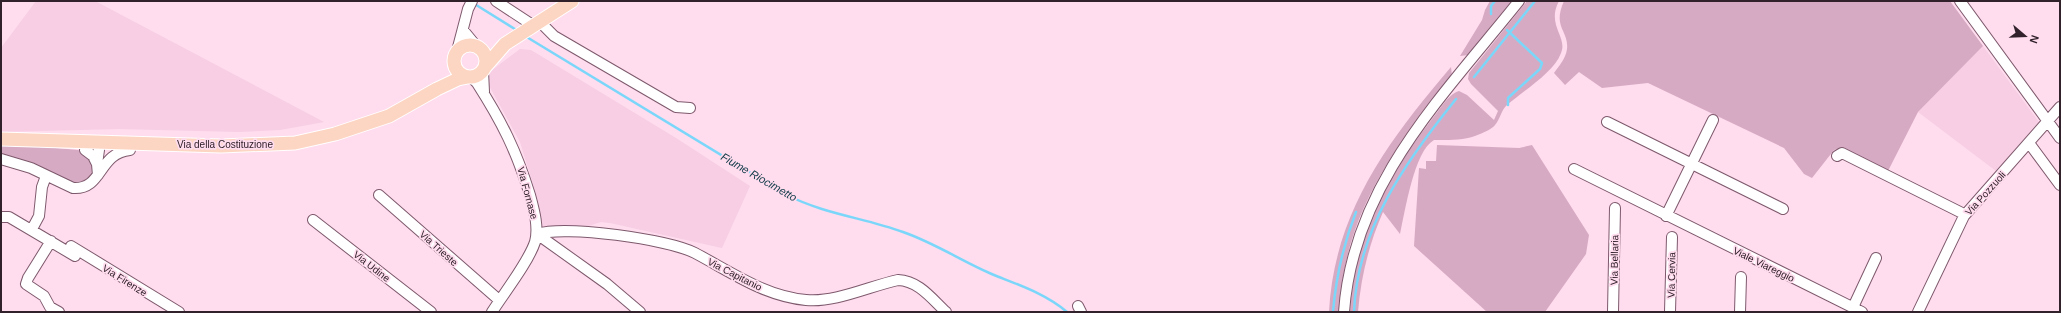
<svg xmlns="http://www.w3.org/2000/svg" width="2061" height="313" font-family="Arial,sans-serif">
  <rect width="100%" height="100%" fill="#ffdcee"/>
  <path fill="#f7cee4" d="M36,1H95L324,122L280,130L239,132L119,129L1,132V48Z
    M1983,46L2039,122V125L1996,171L1918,112Z
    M520,49L531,50L676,138L750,186L722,248L610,223L601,222L582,228H545L541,226L539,204L520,142L487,82V74Z"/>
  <path fill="#d7aac3" d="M1490,1H1512L1469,55L1460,56L1482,20L1485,10Z
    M1527,1H1559C1546,25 1568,37 1561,53C1554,73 1521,92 1506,106C1501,111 1500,119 1495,125C1492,129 1485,132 1480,134C1465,141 1450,140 1434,140C1414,151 1405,212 1400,234L1383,212C1369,244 1361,276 1358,312H1350C1354,239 1388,176 1432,119C1439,111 1448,94 1459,91L1467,95L1494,120L1498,111L1471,84L1468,79L1469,73Z
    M1564,1H1950L1983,46L1918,112L1888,171L1842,148L1834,150L1812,178L1804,174L1784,148L1648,83L1602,88L1579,72L1565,85L1554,73C1559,66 1566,58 1567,49C1569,30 1552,28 1564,1Z
    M1451,67L1452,76C1392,151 1345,212 1339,312H1329C1334,212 1389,140 1451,67Z
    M1,143L78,150L89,155L93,159V173L88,180L74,183L1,154Z
    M1437,145L1519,148L1532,145L1589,235L1586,254L1545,312H1487L1414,246L1419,168L1426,169V161H1436Z"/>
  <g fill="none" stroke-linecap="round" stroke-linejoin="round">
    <path stroke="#7bd7fa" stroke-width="2.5" d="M473,3L518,31
      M1491,14V6L1495,1
      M1507,30L1542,63L1540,69L1508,98V105
      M525,36L787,195C824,214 865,218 903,232C935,243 963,262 994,275C1019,285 1046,294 1067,312
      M1474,77L1535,1
      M1333,312C1336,277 1343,245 1356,212
      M1354,312C1357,229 1406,161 1456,99"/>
    <defs>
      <path id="minor" d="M496,1L534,26
        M1960,1L2060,138
        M540,22L554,36L676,107L690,108
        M463,30L477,47
        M457,51L468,9L472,1
        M483,71L484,92
        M471,77L477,83C502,122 516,150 530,195C534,210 539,227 535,242C528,263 504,293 492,312
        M1607,122L1783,209
        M2029,143L2060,185
        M85,150L93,156L97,164
        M1837,156L1842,153L1962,213L1964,216
        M1,159L31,168L73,188C103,190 98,153 130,150
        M1574,169L1862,312
        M98,175L97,164L99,150
        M379,195L499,300
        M1666,216L1713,120
        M1,217H9L75,256
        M313,220L431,312
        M32,229L39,216L42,187L46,176
        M537,234C565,225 668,239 695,253C731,272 764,296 806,300C835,303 870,286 898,280C919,281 931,298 946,312
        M537,234L607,284L640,312
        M51,241L28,278L26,284L44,296L50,307L59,312
        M71,246L179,312
        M1078,306L1081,312
        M1344,312C1353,184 1443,96 1519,1
        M1613,312L1615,208
        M1670,312L1672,237
        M1740,312L1741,277
        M1854,312L1855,303L1876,258
        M1918,312L1964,216L2060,107"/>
      <path id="major" d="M454 61a16 16 0 1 1 32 0a16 16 0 1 1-32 0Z
        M485,67L505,44L572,1
        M1,139L221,146L295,143L335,134L389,116L437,89L458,79L468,77"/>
    </defs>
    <use href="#minor" stroke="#7e596d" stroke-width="12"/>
    <use href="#major" stroke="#fff" stroke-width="15"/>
    <use href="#minor" stroke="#fff" stroke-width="10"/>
    <use href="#major" stroke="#fdd5c3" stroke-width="13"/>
  </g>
  <g text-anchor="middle" stroke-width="3.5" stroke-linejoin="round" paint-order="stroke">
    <g font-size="10" fill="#31212a" stroke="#ffdcee">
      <text x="225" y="148">Via della Costituzione</text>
      <text transform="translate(528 193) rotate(75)" y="4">Via Fornase</text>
      <text transform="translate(1985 193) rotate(-48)" y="4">Via Pozzuoli</text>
      <text transform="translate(439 248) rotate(42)" y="4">Via Trieste</text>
      <text transform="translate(1614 260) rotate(-89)" y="4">Via Bellaria</text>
      <text transform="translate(1764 264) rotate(26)" y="4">Viale Viareggio</text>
      <text transform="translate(372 266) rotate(38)" y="4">Via Udine</text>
      <text transform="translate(735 274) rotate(27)" y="4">Via Capitanio</text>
      <text transform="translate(1671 275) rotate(-89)" y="4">Via Cervia</text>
      <text transform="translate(125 280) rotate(32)" y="4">Via Firenze</text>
    </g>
    <g font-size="11" font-style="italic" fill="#0d3846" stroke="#ffdcee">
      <text transform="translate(759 177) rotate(30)" y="4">Fiume Riocimetto</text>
    </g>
  </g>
  <rect width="2061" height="313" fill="none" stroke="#31212a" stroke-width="4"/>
  <g transform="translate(2025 36) rotate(109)" stroke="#ffdcee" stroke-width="3" paint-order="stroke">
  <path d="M0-3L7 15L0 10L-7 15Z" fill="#31212a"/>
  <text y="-6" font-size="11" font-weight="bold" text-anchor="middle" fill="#31212a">N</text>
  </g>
</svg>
